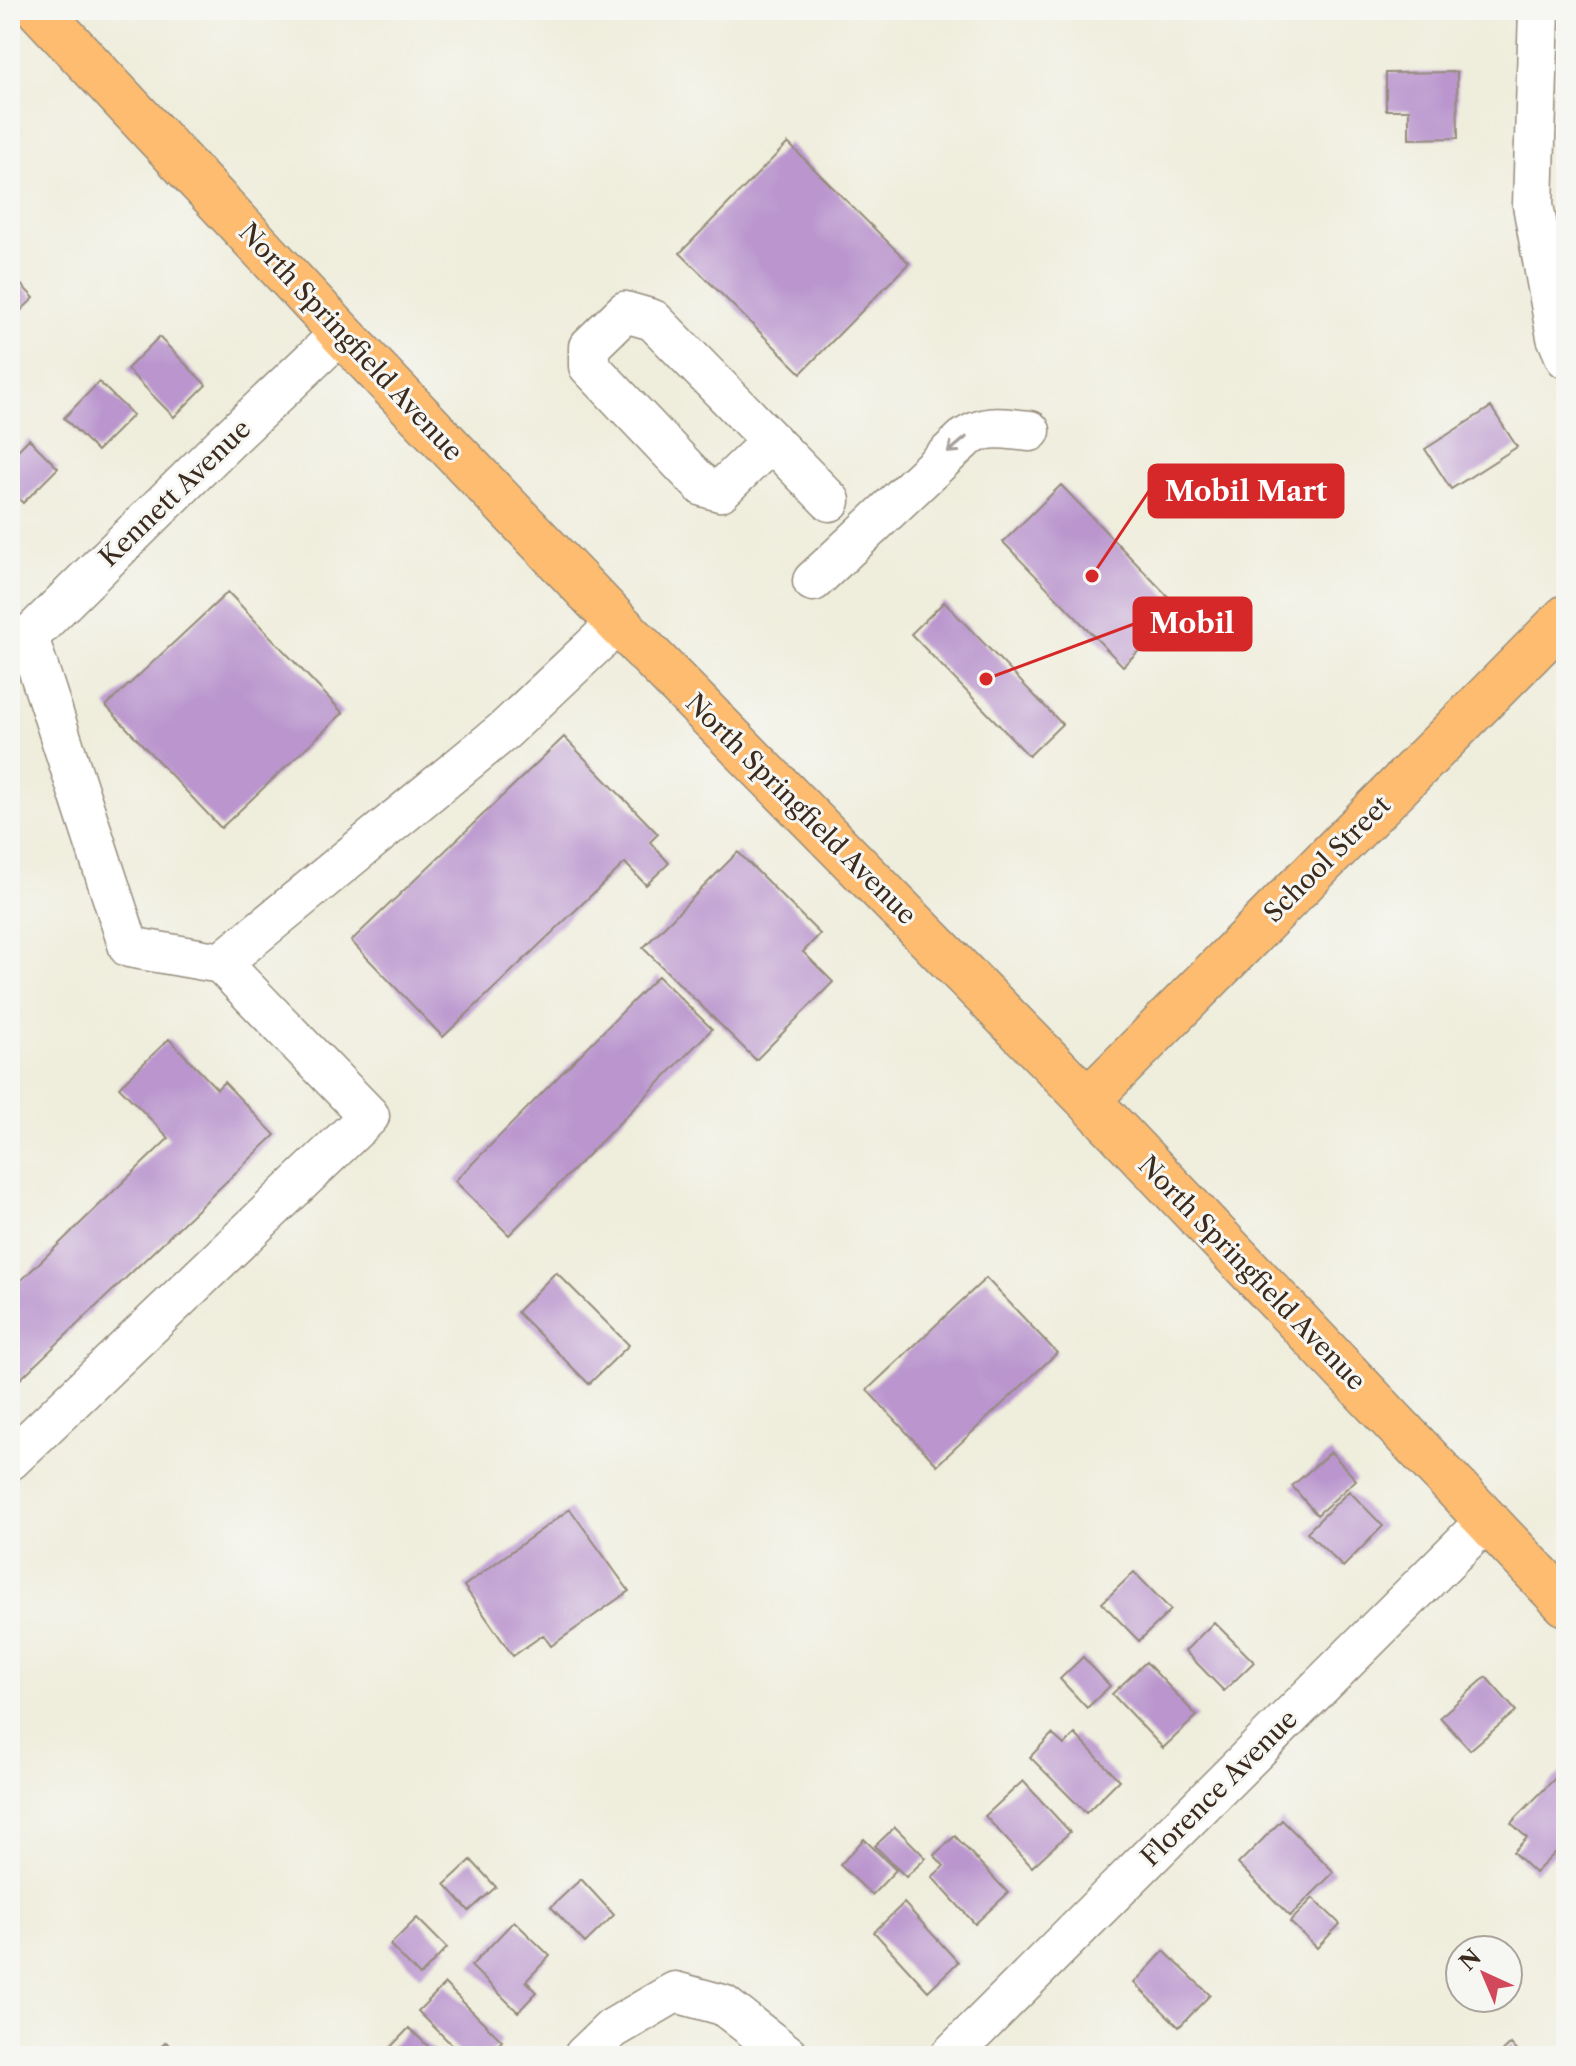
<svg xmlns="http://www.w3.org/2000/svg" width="1576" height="2066" font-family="'Libre Caslon Text',serif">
  <rect width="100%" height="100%" fill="#f6f6f2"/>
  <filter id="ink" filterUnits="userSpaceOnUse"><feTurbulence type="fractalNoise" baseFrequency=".0125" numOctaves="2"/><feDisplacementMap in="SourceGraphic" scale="16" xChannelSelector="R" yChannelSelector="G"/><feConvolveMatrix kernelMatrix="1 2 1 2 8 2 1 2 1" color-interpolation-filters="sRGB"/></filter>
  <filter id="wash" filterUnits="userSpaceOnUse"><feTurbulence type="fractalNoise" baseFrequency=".006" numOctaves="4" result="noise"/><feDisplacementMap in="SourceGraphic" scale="32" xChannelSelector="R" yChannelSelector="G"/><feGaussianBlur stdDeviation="1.8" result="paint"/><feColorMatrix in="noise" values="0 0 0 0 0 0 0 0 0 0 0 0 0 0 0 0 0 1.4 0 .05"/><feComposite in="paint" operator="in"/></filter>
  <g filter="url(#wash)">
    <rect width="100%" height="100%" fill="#efeddb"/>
    <g id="blocks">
      <path fill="#ba95ce" d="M1457,72L1458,138L1409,139V110H1386V73Z
        M788,143L909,263L801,373L680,253Z
        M10,273L34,298L10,321Z
        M159,337L206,385L174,417L127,369Z
        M99,382L133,415L97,451L64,418Z
        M1491,407L1517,447L1451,489L1425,449Z
        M29,439L58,468L23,503L10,490V458Z
        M1061,485L1181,610L1123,666L1003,542Z
        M228,592L343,713L221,828L106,706Z
        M944,602L1062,724L1029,756L911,634Z
        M564,737L658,834L650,842L669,863L646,885L625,863L443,1037L351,941Z
        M738,852L820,934L803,952L833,982L756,1060L643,948Z
        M658,976L712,1029L509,1235L455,1181Z
        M169,1039L217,1089L224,1082L275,1135L10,1389V1291L169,1138L119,1087Z
        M556,1272L629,1345L589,1384L517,1312Z
        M986,1278L1057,1353L937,1465L867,1390Z
        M1331,1452L1356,1480L1317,1515L1292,1486Z
        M1349,1491L1383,1526L1343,1567L1307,1532Z
        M570,1509L629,1591L551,1646L543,1635L513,1656L464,1586Z
        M1134,1572L1171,1610L1139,1641L1102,1603Z
        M1214,1622L1254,1662L1224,1691L1185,1651Z
        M1083,1657L1110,1686L1087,1708L1060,1679Z
        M1146,1662L1197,1716L1163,1748L1112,1694Z
        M1486,1677L1516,1711L1470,1750L1440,1717Z
        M1052,1734L1064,1745L1075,1734L1119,1780L1086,1813L1030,1757Z
        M1566,1767V1842L1535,1873L1513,1852L1527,1838L1511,1823Z
        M1023,1781L1070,1832L1032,1867L985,1816Z
        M1282,1820L1334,1872L1290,1916L1238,1864Z
        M895,1827L926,1858L906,1877L875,1846Z
        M955,1836L1008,1893L975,1924L932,1877L944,1866L934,1855Z
        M864,1839L896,1870L872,1895L840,1865Z
        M471,1860L496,1887L469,1911L445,1884Z
        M581,1879L614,1915L585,1943L551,1907Z
        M1313,1898L1340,1924L1317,1948L1290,1922Z
        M904,1903L958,1962L928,1991L874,1932Z
        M417,1918L447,1948L420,1976L390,1945Z
        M514,1921L550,1956L526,1981L537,1992L518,2012L471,1966Z
        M1164,1951L1210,1995L1179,2027L1134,1983Z
        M445,1984L502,2041L488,2056H463L418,2011Z
        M409,2028L438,2056H382Z
        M166,2042L180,2056H152Z
        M1511,2044L1522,2056H1498Z"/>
    </g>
  </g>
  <g filter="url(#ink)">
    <use href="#blocks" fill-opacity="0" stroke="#958c7c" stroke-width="2"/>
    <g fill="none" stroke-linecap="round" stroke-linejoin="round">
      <defs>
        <path id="minor" d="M1539,10L1533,205L1557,337L1566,358
          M772,441L720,491L703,486L589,366V347L625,312L653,320L830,501
          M813,581L964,439C987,423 1004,429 1030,431
          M28,637L129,947L221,963L505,730L618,623
          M10,655L227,441L341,333
          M10,1460L369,1116L221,963
          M584,2056L612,2029L675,1992L723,2005L789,2056
          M950,2056L1487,1520"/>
        <path id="major" d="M39,10L341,333L618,623L1088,1100L1566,1604
          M1088,1100L1566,617"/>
      </defs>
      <use href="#minor" stroke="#958c7c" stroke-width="43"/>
      <use href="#major" stroke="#958c7c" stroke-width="47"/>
      <use href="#minor" stroke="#fff" stroke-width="40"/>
      <use href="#major" stroke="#fdbc6f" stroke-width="44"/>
    </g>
    <defs><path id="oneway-shaft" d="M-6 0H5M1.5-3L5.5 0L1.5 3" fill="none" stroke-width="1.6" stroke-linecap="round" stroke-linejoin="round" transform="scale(2)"/></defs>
    <use stroke="#a79f9a" href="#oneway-shaft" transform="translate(957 445) rotate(140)"/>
  </g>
  <g text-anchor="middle" stroke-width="6" stroke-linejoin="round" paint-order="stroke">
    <g font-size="26" fill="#3b2a1e" stroke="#f6f6f2">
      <text transform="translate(351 342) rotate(47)" y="9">North Springfield Avenue</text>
      <text transform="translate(175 493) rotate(-44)" y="9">Kennett Avenue</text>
      <text transform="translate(801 809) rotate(45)" y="9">North Springfield Avenue</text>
      <text transform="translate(1327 859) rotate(-45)" y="9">School Street</text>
      <text transform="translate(1252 1273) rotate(46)" y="9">North Springfield Avenue</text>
      <text transform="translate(1219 1788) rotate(-45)" y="9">Florence Avenue</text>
    </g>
  </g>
  <path fill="none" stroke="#d62828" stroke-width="3" d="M1092 576L1149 491M986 679L1134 624"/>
  <g fill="#d62828" stroke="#f6f6f2" stroke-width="3">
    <circle cx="1092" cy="576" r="8"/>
    <circle cx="986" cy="679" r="8"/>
  </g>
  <g fill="#d62828" stroke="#d62828" stroke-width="3">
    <rect x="1149" y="465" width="194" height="52" rx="8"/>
    <rect x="1134" y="598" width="117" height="52" rx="8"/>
  </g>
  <g font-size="28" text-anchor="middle" font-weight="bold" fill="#fff">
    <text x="1246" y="501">Mobil Mart</text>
    <text x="1192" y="633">Mobil</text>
  </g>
  <rect width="1576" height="2066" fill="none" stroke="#f6f6f2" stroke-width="40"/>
  <g transform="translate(1484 1974) rotate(316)"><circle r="38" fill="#f6f6f2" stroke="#aba49d" stroke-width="2"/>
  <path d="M0-6L14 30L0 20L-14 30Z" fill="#d1495b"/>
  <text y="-12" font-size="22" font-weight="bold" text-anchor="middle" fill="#3b2a1e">N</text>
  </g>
</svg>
